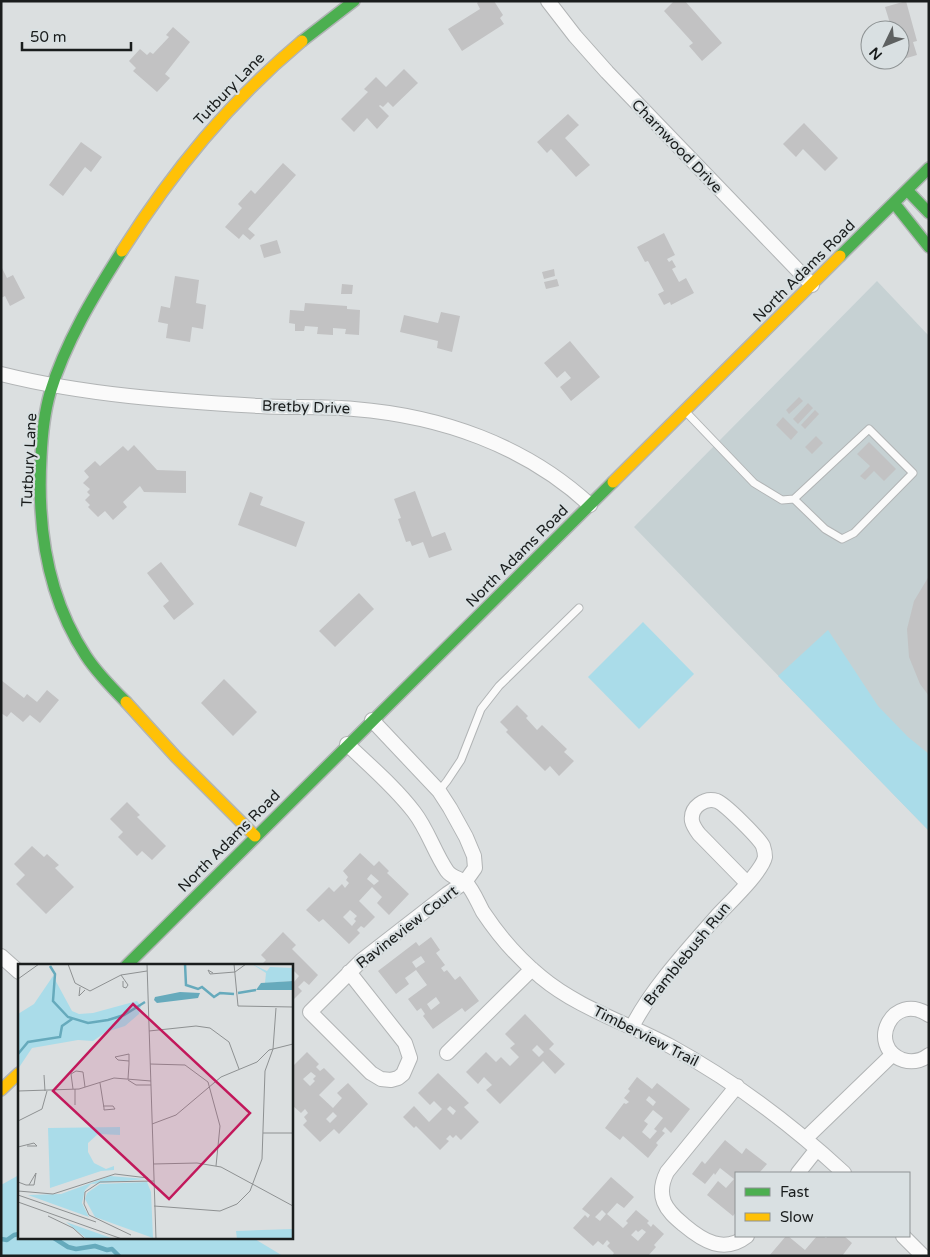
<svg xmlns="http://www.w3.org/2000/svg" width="930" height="1257" font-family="'Varela Round',sans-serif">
  <rect width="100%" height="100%" fill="#dbdfe0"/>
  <path fill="#c6d1d3" d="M877,281L929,336V831L634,527Z"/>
  <path fill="#aadce9" d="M643,622L694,674L639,729L588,677Z
    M828,630L878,706L908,737L929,754V831L778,676Z
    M19,1175V1238H253L283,1256H1V1185Z"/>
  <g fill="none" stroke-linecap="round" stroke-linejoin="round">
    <path stroke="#66aabc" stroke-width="4.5" d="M54,1238L68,1247L76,1249L95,1246L107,1250L112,1249L119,1256
      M1,1239L7,1240L14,1235L19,1234"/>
  </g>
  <path fill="#c2c2c3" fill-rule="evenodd" d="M479,1H494L503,15L500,18L504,24L462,51L448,29L480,9L477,3Z
    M674,1H685L722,43L702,61L689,46L693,43L664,11Z
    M906,1L917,41L913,42L917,55L900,60V30H892L885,7Z
    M173,27L190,42L165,74L170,78L157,92L133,71L136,68L129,61L140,49L147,55L150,52L153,54L169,37L166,35Z
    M404,69L418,83L393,107L388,102L383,107L380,105L379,106L389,116L377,129L367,118L354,132L341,119L368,92L364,89L376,77L386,87Z
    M568,114L579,125L565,138L590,165L576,177L551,149L547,153L537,142Z
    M804,123L838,158L825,171L803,149L796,157L783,144Z
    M81,142L102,157L91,172L85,167L63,196L49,185Z
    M283,163L296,175L248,229L255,235L250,240L243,234L239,239L225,227L242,208L238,204L251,190L255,194Z
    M664,233L675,255L667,259L669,262L672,260L676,267L672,269L679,282L686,278L694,293L671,305L670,302L664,305L658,294L664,291L648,261L645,262L637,247Z
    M277,240L281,253L264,258L260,245Z
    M1,266L7,278L13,275L25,298L10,306L5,296L1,298Z
    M554,269L555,276L544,279L542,272Z
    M175,276L199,280L196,303L206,305L203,329L192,327L190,342L166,338L168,324L158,322L161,306L170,308Z
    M557,279L559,286L546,289L544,282Z
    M342,284L353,285L352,294H341Z
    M305,303L347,306V309L360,310L359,335L345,334L346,329L333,328V335L317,334L318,327L305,326L304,331H295V324L289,323L290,310L304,311Z
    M441,312L460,316L452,352L437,348L438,341L400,332L404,315L438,323Z
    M570,341L600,377L571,401L560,387L571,378L565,371L557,378L544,363Z
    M799,397L803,401L789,414L786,410Z
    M808,403L813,408L798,424L793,419Z
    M815,410L819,414L805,429L801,425Z
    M783,417L798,432L791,440L776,425Z
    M816,436L823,443L812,454L805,447Z
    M869,442L896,469L884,481L874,471L865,480L860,476L870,466L857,454Z
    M134,445L157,470L186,471V493L144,492L140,486L123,502L127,507L113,520L105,511L98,517L88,507L90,505L85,500L90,495L87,492L90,489L83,483L89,477L84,471L95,461L100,466L123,446L128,451Z
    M415,491L432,537L445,532L452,550L429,558L423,542L412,546L410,541L406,542L398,519L401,518L394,499Z
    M250,492L263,497L260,505L305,522L296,547L238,525Z
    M161,562L194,604L174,620L163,606L169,601L147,573Z
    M929,576V696L920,684L909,657L907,629L914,601Z
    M359,593L374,609L335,647L319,631Z
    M224,679L257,712L233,736L201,703Z
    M1,680L24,698L27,694L37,702L47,690L59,700L40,723L30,715L23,722L11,712L7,717L1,713Z
    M517,705L528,716L526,718L537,730L542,725L567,749L564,752L574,761L559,776L550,766L545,771L506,732L508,730L500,722Z
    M127,802L140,815L137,817L166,846L152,860L142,851L137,856L118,837L123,832L110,819Z
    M32,846L44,857L47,854L59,865L55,868L74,887L46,914L16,884L25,875L14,864Z
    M360,853L374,866L379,861L389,871L387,873L409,894L389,915L377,903L382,897L372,887L359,901L375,917L364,928L361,926L357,930L360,933L349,944L323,919L319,922L306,910L329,887L334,892L342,884L345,888L349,883L346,880L348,877L343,871ZM371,874L379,881L374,885L367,879ZM350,910L357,916L354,919L356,921L352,926L343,917Z
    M283,932L296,945L292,949L318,975L309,985L304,981L298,987L302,991L291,1002V980L294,982L299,976L293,970L291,972V966H260L266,960L261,955Z
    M431,937L440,950L436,953L445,965L441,968L444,972L447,970L455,980L460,976L479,1001L465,1012L462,1008L433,1029L423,1016L425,1014L421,1008L417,1011L408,999L427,985L416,970L405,978L409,984L396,994L378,971L416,942L419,946ZM421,956L425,962L416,968L412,962ZM436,997L440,1003L431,1010L427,1004Z
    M525,1014L554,1044L549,1049L565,1064L555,1074L543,1061L500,1104L486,1090L492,1085L484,1077L478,1084L466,1072L486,1052L496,1062L501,1057L510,1066L519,1057L510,1048L515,1044L505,1034ZM537,1045L544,1052L539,1057L532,1050Z
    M307,1052L319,1064L316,1067L320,1071L324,1068L335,1079L319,1095L333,1108L342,1098L337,1093L348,1083L368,1104L339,1134L334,1129L320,1142L303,1125L307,1121L304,1117L308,1113L305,1109L301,1113L293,1106L291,1108V1068ZM311,1072L316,1076L313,1079L315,1081L310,1086L303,1079ZM333,1112L337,1116L330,1123L326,1119Z
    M438,1073L469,1103L464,1107L479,1122L461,1140L456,1135L453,1138L450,1135L446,1139L449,1141L440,1150L416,1126L414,1128L403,1117L414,1106L429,1122L442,1109L434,1101L430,1105L418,1093ZM450,1106L456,1111L453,1115L447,1109Z
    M637,1077L652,1089L657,1083L690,1109L671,1133L665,1127L662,1131L665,1133L656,1143L658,1145L648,1158L623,1136L620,1140L605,1128L624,1103L626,1104L629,1102L624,1098L630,1091L628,1089ZM649,1096L656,1102L653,1106L646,1100ZM653,1110L663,1118L654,1129L657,1131L650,1139L642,1132L648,1124L644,1121Z
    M725,1140L742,1154L746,1148L767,1164L759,1173H736V1212L733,1216L707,1195L718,1181L726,1188L734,1179L720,1168L715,1175L714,1173L705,1184L692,1174L702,1161L705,1164Z
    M611,1177L634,1197L624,1208L617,1203L607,1214L623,1228L628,1223L626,1221L636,1210L649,1221L647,1223L651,1227L653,1224L664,1234L654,1245L656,1247L648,1256H612L614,1253L607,1246L610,1243L607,1240L603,1245L598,1241L593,1246L573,1228L585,1215L588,1218L590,1215L582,1209ZM602,1210L606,1214L600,1221L595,1217ZM642,1229L646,1232L638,1241L631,1235L636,1230L638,1232Z
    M786,1236H788L805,1250L817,1236H823L826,1238L828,1236H844L852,1243L842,1256H769Z"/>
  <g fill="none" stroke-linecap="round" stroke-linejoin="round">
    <defs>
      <path id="lane" d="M685,411L754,483L782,500L794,499L869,429L913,473L854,533L842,539L825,529L794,499
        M439,791L447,781L461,760L481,709L499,686L579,608"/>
      <path id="street" d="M548,1L575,36L607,72L812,285
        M1,374C85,395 173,401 259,406C291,408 322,406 354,409C441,416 525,445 590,505
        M347,744C370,766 395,787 414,812C428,830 434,852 447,871C452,878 460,878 466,883C473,890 478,903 483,912C499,936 519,959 541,977C578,1008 627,1023 670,1046C734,1081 791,1124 844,1173
        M1,956L19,972
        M349,972L405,1043L410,1058L403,1074L398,1078L391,1080L381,1079L371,1073L310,1012L362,960L447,894L465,882L475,868L474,856L466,837L450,808L439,791L372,720
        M929,1015C892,990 866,1047 903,1060C913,1063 921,1061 929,1055
        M632,1027C651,989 689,948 717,916C729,903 762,872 765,857C765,853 764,849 763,846C759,838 725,804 717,801C705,797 690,807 692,821C693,826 696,830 699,834L747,883
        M447,1053L532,969
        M737,1086L667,1172C662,1182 660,1192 664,1202C668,1212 677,1219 684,1225C703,1241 724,1254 747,1236
        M805,1139L893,1054
        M798,1173L817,1149
        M903,1236L923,1256"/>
      <path id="fast" d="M302,41L354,1
        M907,190L929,213
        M894,203L929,247
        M122,251C94,295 65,343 50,393C44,414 42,435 41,457C37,526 47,597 86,656C97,673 112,688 126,702
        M840,256L929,168
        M126,966L613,482"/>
      <path id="slow" d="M122,251C173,171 229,102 302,41
        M613,482L840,256
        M126,702L176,757L255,836
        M1,1090L19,1073"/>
    </defs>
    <use href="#lane" stroke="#b1b4b5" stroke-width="9"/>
    <use href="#street" stroke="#b1b4b5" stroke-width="16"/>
    <use href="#fast" stroke="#b1b4b5" stroke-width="14"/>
    <use href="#slow" stroke="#b1b4b5" stroke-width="14"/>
    <use href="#lane" stroke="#fafafa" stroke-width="7"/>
    <use href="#street" stroke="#fafafa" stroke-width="14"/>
    <use href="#fast" stroke="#4caf50" stroke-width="11"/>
    <use href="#slow" stroke="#ffc107" stroke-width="11"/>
  </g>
  <g text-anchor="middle" stroke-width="4.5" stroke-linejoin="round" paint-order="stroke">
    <g font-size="15" fill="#1a1d1d" stroke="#d9e0e2">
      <text transform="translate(229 89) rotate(-46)" y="5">Tutbury Lane</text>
      <text transform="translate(677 146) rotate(46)" y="5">Charnwood Drive</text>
      <text transform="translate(804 271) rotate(-45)" y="5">North Adams Road</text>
      <text transform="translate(306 407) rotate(2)" y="5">Bretby Drive</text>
      <text transform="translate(29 460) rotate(-87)" y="5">Tutbury Lane</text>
      <text transform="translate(517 556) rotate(-45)" y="5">North Adams Road</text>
      <text transform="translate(229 841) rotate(-45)" y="5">North Adams Road</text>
      <text transform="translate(407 927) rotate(-38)" y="5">Ravineview Court</text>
      <text transform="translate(687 954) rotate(-51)" y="5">Bramblebush Run</text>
      <text transform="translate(646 1036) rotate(27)" y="5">Timberview Trail</text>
    </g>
  </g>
  <g transform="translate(18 964)">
    <rect width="275" height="275" fill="#dbdfe0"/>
    <path d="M234,0L249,7L252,3L275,4V17L247,19L248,9ZM35,12L54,47L61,50L75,49L119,37L123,42L121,50L107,62L88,68L75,77L60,76L14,84L0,105V50L16,40ZM102,163V171L80,170L70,179V188L76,199L88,205L96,202V206L83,207L32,224L30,164ZM92,212L128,215L73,220L67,226L64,239L71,253L10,231L43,230ZM129,218L133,228L135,274L77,253L67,235L69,229L82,220ZM48,258L96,275H69ZM275,265V275H219L218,267Z" fill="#aadce9"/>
    <path d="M275,17V26H238L243,19ZM162,28L182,29L180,34L139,39L136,36L137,33Z" fill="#66aabc"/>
    <path fill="none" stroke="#66aabc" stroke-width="2.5" d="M167,0L168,21L180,25L184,23L196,33L202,29L216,30M32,2L37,10L35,37L50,53L70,59L90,56L106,51L127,38M220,29L238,26M0,90L10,78L42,73L44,62L54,55"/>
    <path fill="none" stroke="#8e9192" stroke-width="1" d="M50,0L57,19L72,27L103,11L129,7M129,0L138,275M216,0L220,42L275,43M195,9L190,6L192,10L217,8L228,0M103,11L110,21L108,24L105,23V17M0,15L21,0M62,23L61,32L67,26M131,67L178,62L192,64L211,78L221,105M132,100L167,101L190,118L202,162L198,202M26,111L27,127M110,115L111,100V90L97,93L100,96L111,97M110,116L118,121H133M82,119L86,144V146L97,145L95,142H85M55,125L53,110L58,107L65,108L67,123M57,125V141M0,127L61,125L96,114L133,117M0,157L24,145L29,127M134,160L158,151L203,113L239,98L251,86L275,80M245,169H275M0,183L16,179L19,182H9M135,200L179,199L203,203L275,242M0,218L8,221H16L18,209L11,221M0,227L35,230L97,210L130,214M0,231L78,258M0,238L104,275M136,242L202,247L219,240L232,227L244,195L247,107L255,85L258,44M30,252L55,264L67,275M113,271L71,251L66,240L67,228L82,218L136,217"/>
    <path fill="#c2185b" fill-opacity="0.15" stroke="#c2185b" stroke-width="2.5" d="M115,40L232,149L151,235L35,127Z"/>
    <rect width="275" height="275" fill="none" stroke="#1a1d1d" stroke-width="2.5"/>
  </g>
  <rect width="930" height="1257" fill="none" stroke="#1a1d1d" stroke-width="5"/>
  <rect x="735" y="1172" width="175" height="65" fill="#d9e0e2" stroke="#8d9293"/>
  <rect x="745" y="1188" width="25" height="8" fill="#4caf50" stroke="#8d9293"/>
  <text x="780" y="1197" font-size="15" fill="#1a1d1d">Fast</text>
  <rect x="745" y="1213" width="25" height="8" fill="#ffc107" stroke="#8d9293"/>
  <text x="780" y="1222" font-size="15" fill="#1a1d1d">Slow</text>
  <g transform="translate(885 45) rotate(227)"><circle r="24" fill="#d9e0e2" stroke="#8d9293"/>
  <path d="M0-4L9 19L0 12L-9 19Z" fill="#5e6161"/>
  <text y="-8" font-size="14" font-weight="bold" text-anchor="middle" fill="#1a1d1d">N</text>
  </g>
  <path d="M22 42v8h109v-8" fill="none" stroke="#1a1d1d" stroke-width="2.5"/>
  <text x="30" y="42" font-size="15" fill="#1a1d1d" stroke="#d9e0e2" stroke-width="4" paint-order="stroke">50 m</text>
</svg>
